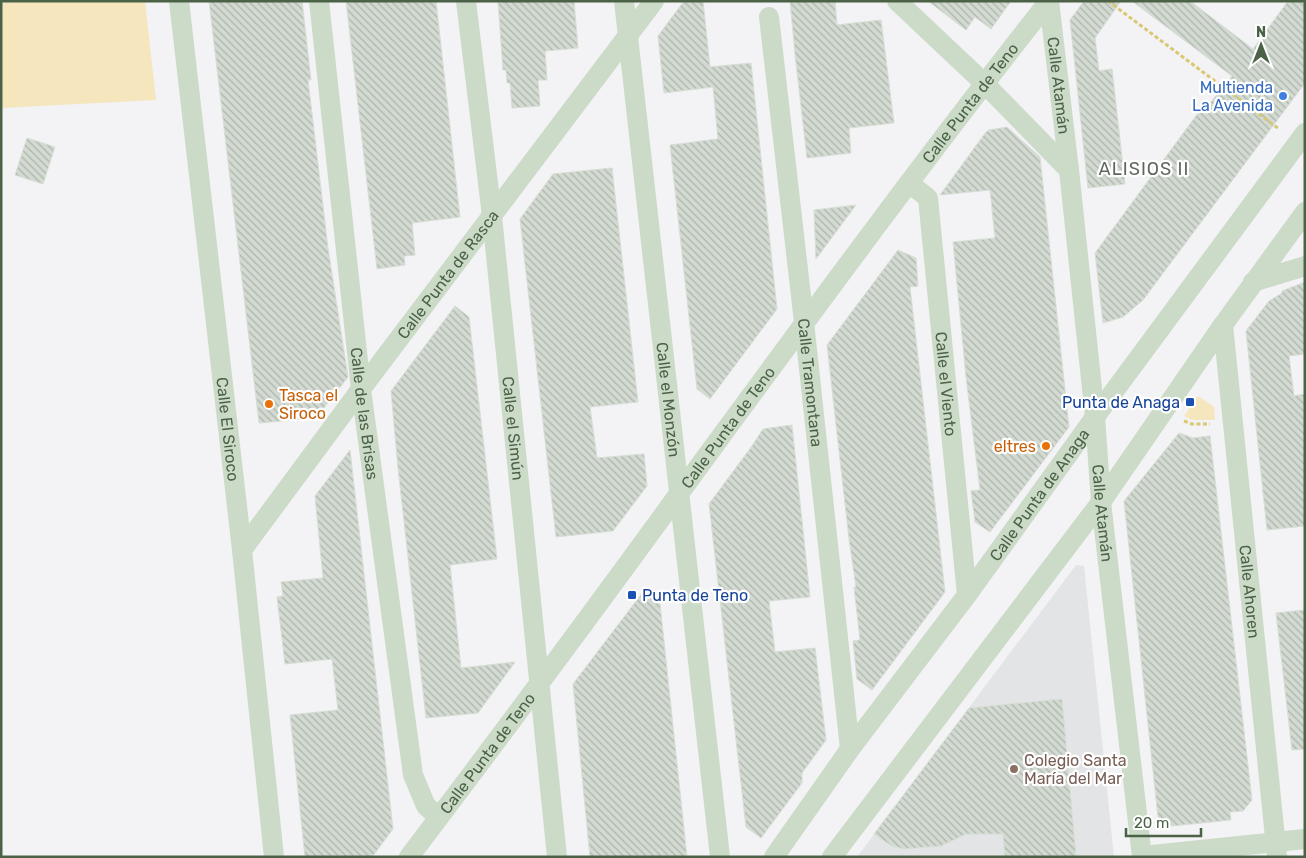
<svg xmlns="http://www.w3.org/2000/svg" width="1306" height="858" font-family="Rubik,sans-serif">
  <defs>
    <pattern id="building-back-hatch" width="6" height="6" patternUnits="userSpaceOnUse" patternTransform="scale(1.25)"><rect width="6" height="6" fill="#d2dad2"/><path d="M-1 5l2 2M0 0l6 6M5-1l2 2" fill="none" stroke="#adb4ac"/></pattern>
  </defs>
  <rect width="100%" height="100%" fill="#f3f2f5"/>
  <path fill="#e3e4e6" d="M1076,565L1084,566L1114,857H857Z"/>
  <path fill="#f5e6be" d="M1,1H145L156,100L1,108Z
    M1198,396L1214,407L1215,420H1192L1184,416Z"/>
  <path fill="url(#building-back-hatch)" stroke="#d6ded6" d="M209,1H302L311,80H308L328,248L348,377L316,418L259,423Z
    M346,1H436L460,217L412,223L415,255L404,256L405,265L377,269Z
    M498,1H574L578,48L545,51L547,80H538L540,106L512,108L510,83H507L506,70H503Z
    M684,1H703L710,67L751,63L777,309L710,399L697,389L670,145L718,139L713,87L664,93L658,36Z
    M790,1H835L837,25L881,20L894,123L849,128L851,153L807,158L795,54Z
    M928,1H1011L991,29L975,17L966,30Z
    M1084,1H1121L1095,38L1099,71L1112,69L1125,184L1088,188L1070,20Z
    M1132,1H1190L1253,49L1288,1H1305V83L1143,300L1123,317L1103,323L1095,253L1204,105L1207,107L1232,76Z
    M1007,127L1040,157L1069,427L990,532L975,522L971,491L980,490L966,377L953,242L995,238L990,190L940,195L986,132L989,130Z
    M27,138L55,147L43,184L15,175Z
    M612,168L638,402L590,407L597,458L644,454L647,486L613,531L556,537L520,219L553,174Z
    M856,205L816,259L814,210Z
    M898,250L916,258L918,286L910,287L945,592L872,690L857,679L853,641L860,640L854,587H856L849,539L827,345Z
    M1305,282V354L1289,356L1294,396L1305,394V526L1267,530L1246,331L1269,301L1282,293V291Z
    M455,306L469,317L497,559L450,565L461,668L515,662L478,713L426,718L398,468L391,391Z
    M792,425L810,597L769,601L775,652L815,648L826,740L802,773V783L761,838L746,827L709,504L752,446L763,429Z
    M1179,433L1193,438L1210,436L1252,800L1243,811L1230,812L1231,820L1172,826L1158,817L1124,501Z
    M350,450L393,829L372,857H305L290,715L338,710L332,659L285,664L277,597L283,596L281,582L323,578L315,496Z
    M643,592L660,604L687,857H590L573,684Z
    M1305,610V749L1292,750L1276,613Z
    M1062,699L1076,857H1005L1003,834H966L941,846L904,849L892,846L874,834L969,708Z"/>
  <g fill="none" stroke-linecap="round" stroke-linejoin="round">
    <path stroke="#d8c871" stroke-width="3" stroke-dasharray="4 2.5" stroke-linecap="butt" d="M1108,1L1279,129
      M1184,421L1192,424H1210"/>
    <g stroke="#cbdbc8" stroke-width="20">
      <path id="s1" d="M179,1L242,550L274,857"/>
      <path id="s2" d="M319,1L361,389L413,775L426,806L439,817"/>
      <path id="s3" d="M466,1L492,216L557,857"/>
      <path id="s4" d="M624,1L720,857"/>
      <path d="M897,1L984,83L1069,170"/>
      <path id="s5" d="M1049,1L1069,170L1095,417L1101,502L1142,857"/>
      <path id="s6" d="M769,17L804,322L850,749"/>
      <path id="s7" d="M909,183L928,198L967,595"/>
      <path d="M1253,282L1305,266"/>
      <path id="s8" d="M1223,325L1277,857"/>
      <path id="s9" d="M242,550L361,389L654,1"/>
      <path d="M1142,856L1305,839"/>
      <path id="s10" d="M409,857C500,737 590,616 678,495C800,329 921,163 1049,1"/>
      <path id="s11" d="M774,857L850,749L967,595L1095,417L1305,133"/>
      <path d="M832,857L1101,502L1223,325L1305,212"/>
    </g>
  </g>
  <circle fill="#3f7fe0" stroke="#fff" stroke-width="2" cx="1283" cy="96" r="5"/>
  <g fill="#1a4fb4" stroke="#fff" stroke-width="2">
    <rect x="1185" y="397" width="10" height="10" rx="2.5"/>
    <rect x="627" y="590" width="10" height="10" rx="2.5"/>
  </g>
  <g fill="#e8710a" stroke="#fff" stroke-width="2">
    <circle cx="269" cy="404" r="5"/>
    <circle cx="1046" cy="446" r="5"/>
  </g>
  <circle fill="#8d6e63" stroke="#fff" stroke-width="2" cx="1014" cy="769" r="5"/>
  <g text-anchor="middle" stroke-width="4.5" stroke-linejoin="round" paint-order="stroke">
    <g font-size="16" fill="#4c6247" stroke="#fff">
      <text dy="6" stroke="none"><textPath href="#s5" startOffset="85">Calle Atamán</textPath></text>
      <text dy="6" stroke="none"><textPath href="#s10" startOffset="940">Calle Punta de Teno</textPath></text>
      <text dy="6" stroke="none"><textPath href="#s9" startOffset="344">Calle Punta de Rasca</textPath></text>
      <text dy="6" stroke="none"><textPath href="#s6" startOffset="368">Calle Tramontana</textPath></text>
      <text dy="6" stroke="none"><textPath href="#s7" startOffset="211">Calle el Viento</textPath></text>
      <text dy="6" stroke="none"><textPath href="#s4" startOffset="401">Calle el Monzón</textPath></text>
      <text dy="6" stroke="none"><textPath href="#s2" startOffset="415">Calle de las Brisas</textPath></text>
      <text dy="6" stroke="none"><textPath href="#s10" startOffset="535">Calle Punta de Teno</textPath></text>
      <text dy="6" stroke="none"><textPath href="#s1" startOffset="431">Calle El Siroco</textPath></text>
      <text dy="6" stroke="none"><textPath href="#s3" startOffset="430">Calle el Simún</textPath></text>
      <text dy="6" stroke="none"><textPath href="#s11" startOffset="449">Calle Punta de Anaga</textPath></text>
      <text dy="6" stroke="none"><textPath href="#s5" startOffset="515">Calle Atamán</textPath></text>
      <text dy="6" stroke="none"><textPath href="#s8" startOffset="268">Calle Ahoren</textPath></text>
      <text dy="6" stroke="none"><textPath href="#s10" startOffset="130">Calle Punta de Teno</textPath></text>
    </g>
    <g font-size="16" fill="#366cbe" stroke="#fff" text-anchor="end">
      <text x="1273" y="93">Multienda<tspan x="1273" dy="18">La Avenida</tspan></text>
    </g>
    <g font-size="16" fill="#c56008" stroke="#fff" text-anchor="start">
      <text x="279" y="401">Tasca el<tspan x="279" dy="18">Siroco</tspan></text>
      <text x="1036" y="452" text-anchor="end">eltres</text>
    </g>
    <g font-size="16" fill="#164399" stroke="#fff" text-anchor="end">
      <text x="1180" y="408">Punta de Anaga</text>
      <text x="642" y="601" text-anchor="start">Punta de Teno</text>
    </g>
    <g font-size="16" fill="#785e54" stroke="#fff" text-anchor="start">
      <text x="1024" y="766">Colegio Santa<tspan x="1024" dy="18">María del Mar</tspan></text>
    </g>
    <g font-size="18" letter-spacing="1" fill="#5f685e" stroke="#fff">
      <text x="1144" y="175">ALISIOS II</text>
    </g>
  </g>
  <rect width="1306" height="858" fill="none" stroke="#4c6247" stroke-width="5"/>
  <g transform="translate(1261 45)" stroke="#ffffff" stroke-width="4" paint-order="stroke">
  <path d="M0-4L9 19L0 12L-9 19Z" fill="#4c6247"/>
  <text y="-8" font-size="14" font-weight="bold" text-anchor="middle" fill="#4c6247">N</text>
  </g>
  <path d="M1126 828v8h75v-8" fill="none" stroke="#4c6247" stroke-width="2.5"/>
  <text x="1134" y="828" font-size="15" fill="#4c6247" stroke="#ffffff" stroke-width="4" paint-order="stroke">20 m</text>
</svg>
